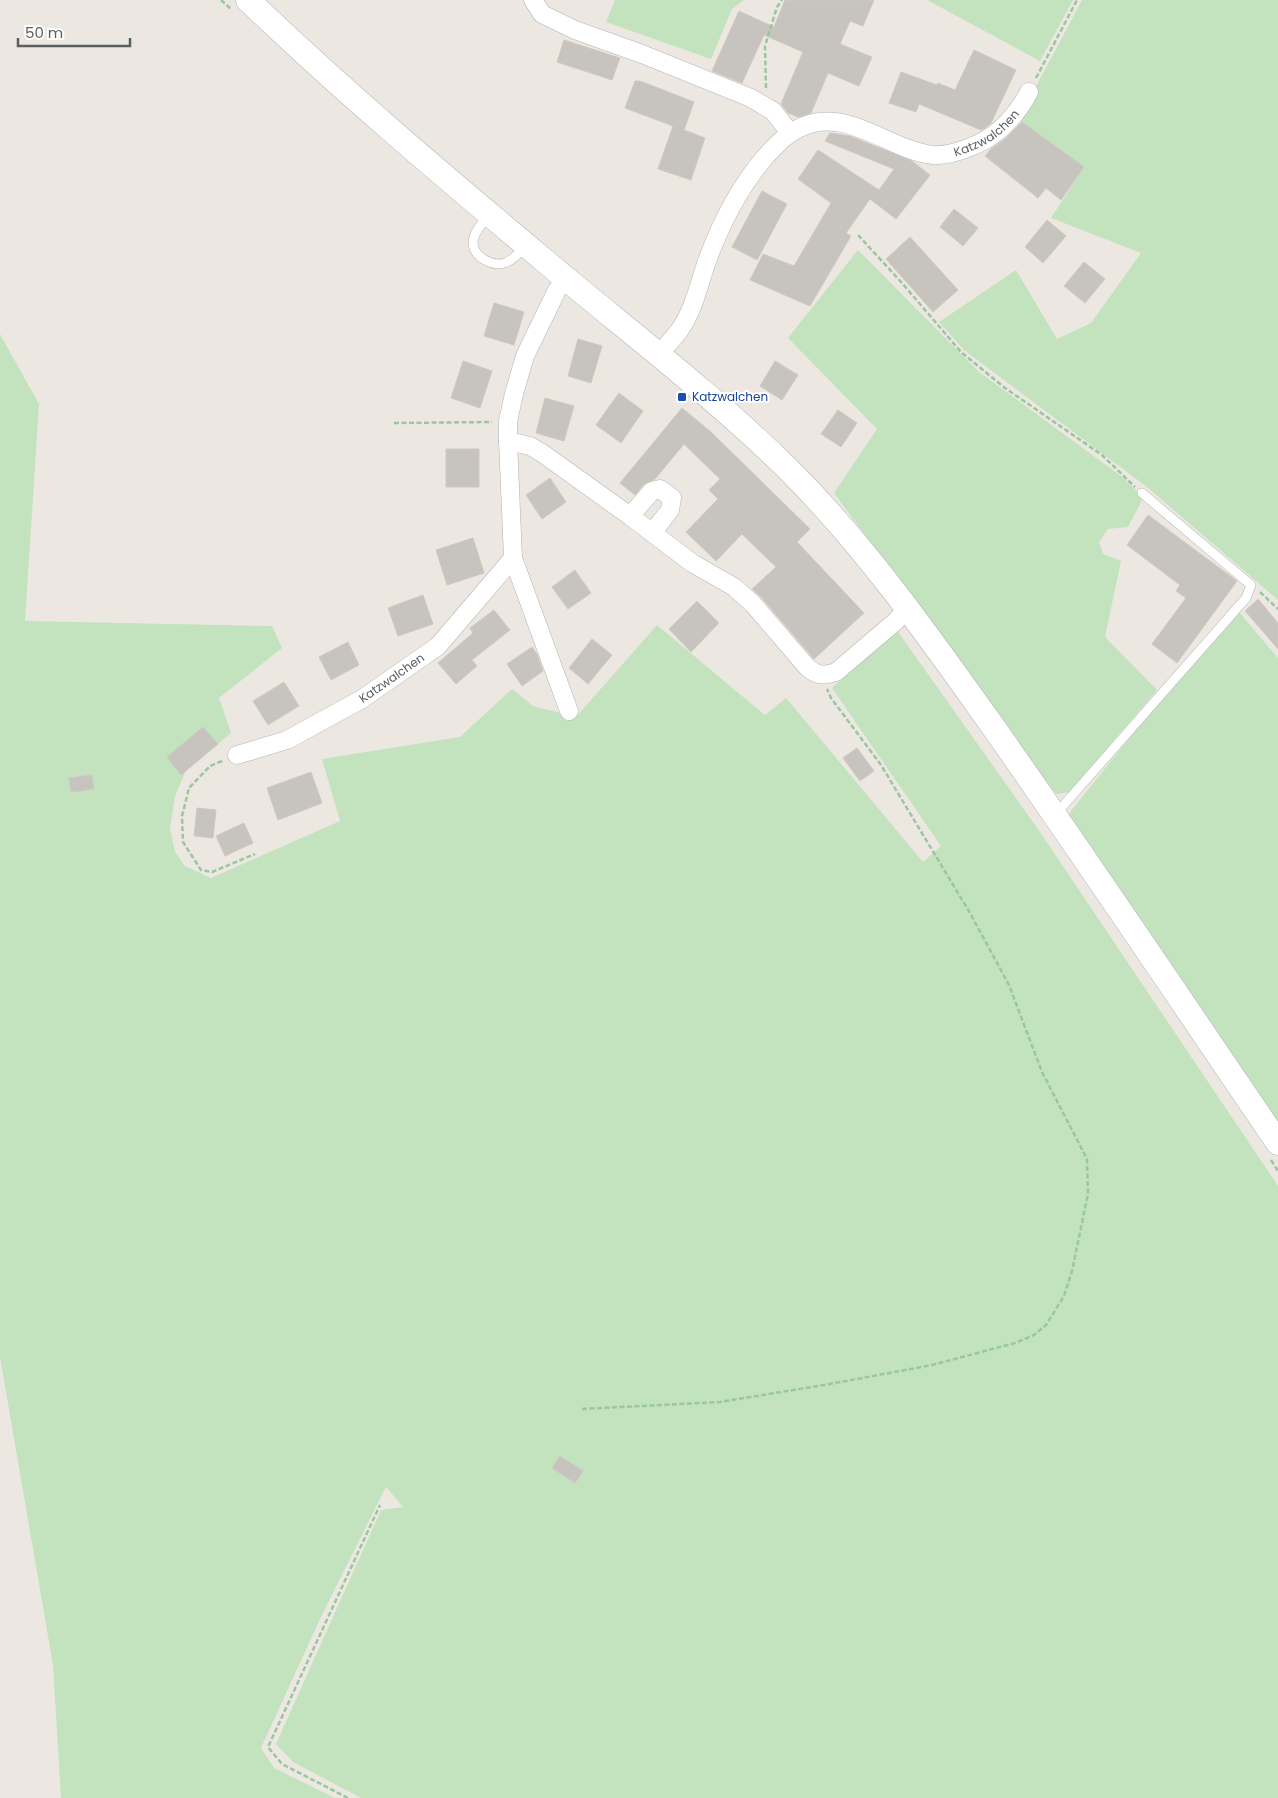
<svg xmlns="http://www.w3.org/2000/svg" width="1278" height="1798" font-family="Poppins,sans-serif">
  <rect width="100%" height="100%" fill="#ece8e1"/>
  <path fill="#c2e3bd" d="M615,0H744L732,9L711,59L606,22Z
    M927,0H1073L1040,61Z
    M1082,0H1278V600L1147,487L964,350L939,322L1016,270L1057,339L1091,323L1141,253L1051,218L1084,167L1017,119L1040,79Z
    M858,250L979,372L1125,479L1136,490L1142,500L1128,527L1108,529L1099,542L1103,554L1121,561L1105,637L1157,690L1069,792L1056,794L834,493L877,429L788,338Z
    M0,334L39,404L25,621L272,626L282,648L219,698L231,733L186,770L175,796L170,828L175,852L185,866L211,878L340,821L322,759L460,737L512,689L533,706L576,717L657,625L765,715L786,698L923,862L941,846L832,688L896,629L1040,832L1278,1186V1798H361L293,1762L276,1744L381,1510L403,1507L386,1487L321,1617L261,1748L274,1768L335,1798H61L53,1665L0,1357Z
    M1239,612L1278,658V1127L1067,816L1164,695Z"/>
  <path fill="#c7c3be" stroke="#d0c9bf" d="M785,0H874L863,26L850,21L840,44L872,57L859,86L828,73L811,113L798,117L788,113L781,104L803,52L764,35L742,83L712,71L739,11L774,27Z
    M564,40L620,58L612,80L557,62Z
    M974,50L1016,70L991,123L985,128L981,130L919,104L916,112L889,103L901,72L937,85L938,83L955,90Z
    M635,81H640L694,102L684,130L705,138L691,180L658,169L673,126L625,108Z
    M1022,122L1084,167L1061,200L1046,188L1038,198L985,156L991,149L1005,139Z
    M830,133L850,136L912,161L930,175L896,219L870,199L846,233L851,236L810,306L750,280L763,254L794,266L831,203L798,179L818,150L879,190L894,169L825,141Z
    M762,191L787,204L757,260L732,247Z
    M954,209L978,228L963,246L940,227Z
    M1047,220L1066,236L1043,263L1025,247Z
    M910,237L958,290L933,312L886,259Z
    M1084,262L1105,279L1085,303L1064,286Z
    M494,303L524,312L514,345L484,336Z
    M578,339L602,346L591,383L568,376Z
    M463,361L492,371L480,408L451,398Z
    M775,361L798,375L782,400L760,386Z
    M619,393L643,411L621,443L596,425Z
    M545,398L574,406L564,441L536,433Z
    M682,408L711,432L810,529L797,542L864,613L814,659L761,597L752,589L776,567L742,534L716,561L686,532L718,499L709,490L720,479L684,444L655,479L644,484L635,495L620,483Z
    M838,410L857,423L841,447L821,434Z
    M446,449H479V487H446Z
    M550,478L566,502L542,519L526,495Z
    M1148,515L1237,581L1177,663L1152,644L1186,598L1176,591L1180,585L1127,545Z
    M473,538L484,573L447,585L436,550Z
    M575,570L591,593L568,609L552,587Z
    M423,595L433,624L398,636L388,608Z
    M1258,599L1278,623V649L1245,611Z
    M697,601L719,623L691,652L669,629Z
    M494,610L510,630L472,660L477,666L456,684L438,663L473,633L470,628Z
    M592,639L612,655L588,684L569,668Z
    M348,642L359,665L331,680L319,657Z
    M532,647L537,654L543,671L522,686L507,664Z
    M284,682L299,706L268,725L253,701Z
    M203,727L218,744L181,775L167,757Z
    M857,748L874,771L860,781L843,758Z
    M311,772L322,803L278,820L267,788Z
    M92,775L94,789L71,792L69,778Z
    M197,808L216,810L213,838L194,836Z
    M244,823L253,843L225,856L216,836Z
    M560,1456L583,1471L575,1483L552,1468Z"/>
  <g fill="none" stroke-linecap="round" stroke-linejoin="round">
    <defs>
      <path id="lane" d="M488,216C482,223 473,233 473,243C474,258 494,268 507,262C514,259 520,252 524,246
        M1055,815L1246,598L1251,585L1142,493"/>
      <g id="street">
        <path d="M533,0L542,14L575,30L642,54L751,98L773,111L790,133"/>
        <path d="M567,279L557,290L525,356L514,394L508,421V441L513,558L569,711"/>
        <path id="s1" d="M659,354C666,346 673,339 679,331C694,310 699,284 707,261C721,223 739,187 766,156C777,144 788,132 804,126C849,108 889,150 933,155C946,156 961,151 973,146C998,136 1016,116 1029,92"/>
        <path d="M508,441L530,446L542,453L630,516L692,563L734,587L753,604L807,667C817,676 823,676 836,672L896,621L907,608"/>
        <path d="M630,516L652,491L660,489L672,498L670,510L652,533"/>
        <path id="s2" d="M237,755L287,740L362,699L438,646L513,558"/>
      </g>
      <path id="secondary" d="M248,0C349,97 457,187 564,277C640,340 718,400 789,470C869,550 935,645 1001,738C1095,872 1186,1008 1278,1143"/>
    </defs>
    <use href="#lane" stroke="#b2b4b8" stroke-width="10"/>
    <use href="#street" stroke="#b2b4b8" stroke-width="19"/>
    <use href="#secondary" stroke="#b0b5b8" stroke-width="25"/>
    <path stroke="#98c7a0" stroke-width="2.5" stroke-dasharray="5 2.5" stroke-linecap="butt" d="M221,0L231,9
      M1036,78L1077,0
      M766,88L765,46L777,7L782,0
      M858,235L902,283L961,352L1005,388L1102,455L1135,487
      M394,423L492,422
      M1260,592L1278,609
      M222,761L210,766L189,788L182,816L183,842L201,870L212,872L255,854
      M1271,1160L1278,1171
      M582,1409L720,1402L830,1384L932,1365L1015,1343L1034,1335L1046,1325L1064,1296L1072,1271L1088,1194L1087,1159L1042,1072L1009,985L970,913L881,765L831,698L827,689
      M348,1798L282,1764L268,1747L380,1505"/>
    <use href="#lane" stroke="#fff" stroke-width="9"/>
    <use href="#street" stroke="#fff" stroke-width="18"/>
    <use href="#secondary" stroke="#fff" stroke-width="24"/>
  </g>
  <rect fill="#1a4fb4" stroke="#fff" stroke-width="2" x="677" y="392" width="10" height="10" rx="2.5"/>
  <g text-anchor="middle" stroke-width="4" stroke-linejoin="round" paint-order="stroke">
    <g font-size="12" fill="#595e61" stroke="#fff">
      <text dy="4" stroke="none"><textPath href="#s1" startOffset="471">Katzwalchen</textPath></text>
      <text dy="4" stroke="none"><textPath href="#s2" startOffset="174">Katzwalchen</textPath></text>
    </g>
    <g font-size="12" fill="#164399" stroke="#fff" text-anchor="start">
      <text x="692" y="401">Katzwalchen</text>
    </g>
  </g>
  <path d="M18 38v8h112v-8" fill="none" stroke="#595e61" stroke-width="2.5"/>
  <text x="25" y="38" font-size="15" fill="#595e61" stroke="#ffffff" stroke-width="4" paint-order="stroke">50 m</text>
</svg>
